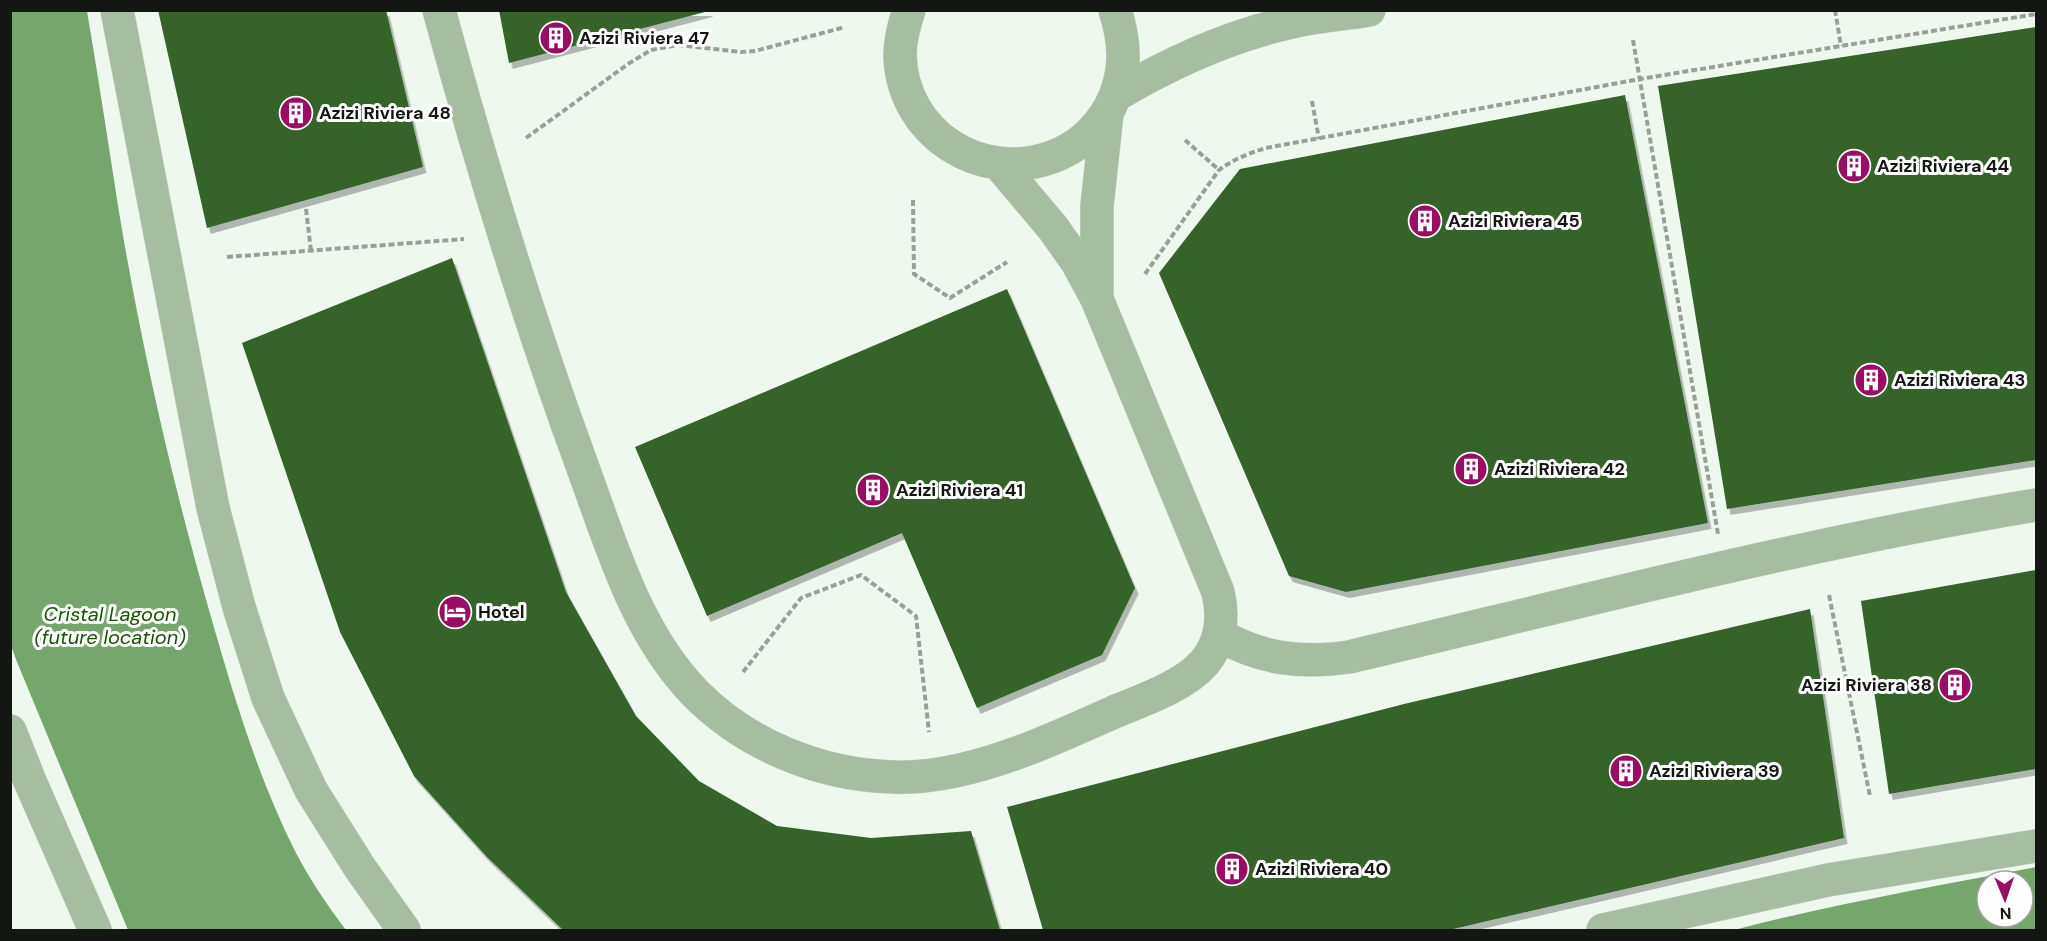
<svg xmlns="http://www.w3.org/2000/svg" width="2047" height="941" font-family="'DM Sans',sans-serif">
  <defs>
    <filter id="shadow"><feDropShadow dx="3.5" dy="6" stdDeviation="0" flood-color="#0004"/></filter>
  </defs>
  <rect width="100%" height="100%" fill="#eff8ee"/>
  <path fill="#75a66c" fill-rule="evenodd" d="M10,11H87C98,76 108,141 118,206C141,345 172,482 211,617C234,697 258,778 296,853C310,880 328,906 346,930H128L17,662L10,643Z
    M2036,867V930H1734C1834,904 1935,886 2036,867ZM1987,881H2023V917H1987Z"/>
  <path fill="#35632c" filter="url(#shadow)" d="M158,10H386L423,167L207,228Z
    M499,10H709V11L509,63Z
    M2036,27V460L1727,509L1658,86Z
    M1625,95L1708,523L1346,592L1289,576L1159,273L1240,169Z
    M452,258L566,592L636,716L699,781L777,826L871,838L971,831L1000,930H563L487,857L414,776L340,632L242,343Z
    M1007,289L1135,588L1102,655L977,708L902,533L707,616L635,447Z
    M2036,570V769L1889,794L1861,601Z
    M1810,609L1844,838L1449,930H1043L1007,807L1404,704Z"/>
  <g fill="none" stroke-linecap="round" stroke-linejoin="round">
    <defs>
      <path id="minor" d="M117,10L213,508L239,607L268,698L311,790L360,868L404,930
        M439,10C481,165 528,318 583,468C612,547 636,632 695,693C746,745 820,775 893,777C916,778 938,775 960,770C1013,758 1065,734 1114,712C1143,700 1184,686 1204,663C1221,643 1224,617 1218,592L1097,299L1077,262L1053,228L999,164
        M909,10C904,25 900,39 900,55C902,134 981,183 1052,157C1077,148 1097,130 1110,107C1127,75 1126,44 1115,10
        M1116,95C1173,61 1231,35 1296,21C1320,16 1345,14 1369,10
        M1097,293V206L1107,113
        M1219,635C1262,659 1300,664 1349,657C1577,603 1805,543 2036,505
        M10,731L29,779L95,930
        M1603,930L1828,880L2036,846"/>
    </defs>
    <use href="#minor" stroke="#ccd4cb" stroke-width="34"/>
    <path stroke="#99a098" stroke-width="4" stroke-dasharray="6 3" stroke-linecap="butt" d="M1835,10L1841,46
      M1633,40L1718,534
      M1312,101L1319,139
      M526,138L628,64L651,50L678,45L741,52L755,51L845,27
      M1185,140L1219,170
      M913,200L914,274L950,298L1007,262
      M306,209L311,251
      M227,257L464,239
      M1145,274L1219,170C1234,159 1249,153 1266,148L1640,79L2036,14
      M1829,595L1870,796
      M743,672L801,598L861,575L916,616L929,732"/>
    <use href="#minor" stroke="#a7bda2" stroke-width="33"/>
  </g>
  <defs>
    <symbol id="building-disc" viewBox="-11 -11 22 22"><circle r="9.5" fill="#980e63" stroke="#fff"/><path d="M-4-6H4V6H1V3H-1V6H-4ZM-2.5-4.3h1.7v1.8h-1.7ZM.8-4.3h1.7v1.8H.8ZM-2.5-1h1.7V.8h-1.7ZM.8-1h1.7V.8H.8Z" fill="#fff"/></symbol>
    <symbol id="hotel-disc" viewBox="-11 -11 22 22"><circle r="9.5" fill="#980e63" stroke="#fff"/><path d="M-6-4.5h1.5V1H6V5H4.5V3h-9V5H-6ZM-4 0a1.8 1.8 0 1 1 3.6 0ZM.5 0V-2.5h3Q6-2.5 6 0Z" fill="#fff"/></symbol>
  </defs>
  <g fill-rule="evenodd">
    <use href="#building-disc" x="537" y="19" width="38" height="38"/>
    <use href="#building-disc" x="277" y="94" width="38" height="38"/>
    <use href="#building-disc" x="1835" y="147" width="38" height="38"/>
    <use href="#building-disc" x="1406" y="202" width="38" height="38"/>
    <use href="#building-disc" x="1852" y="361" width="38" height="38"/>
    <use href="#building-disc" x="1452" y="450" width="38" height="38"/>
    <use href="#building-disc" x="854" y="471" width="38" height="38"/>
    <use href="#hotel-disc" x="436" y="593" width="38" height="38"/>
    <use href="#building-disc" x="1936" y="666" width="38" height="38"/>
    <use href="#building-disc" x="1607" y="752" width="38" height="38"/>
    <use href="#building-disc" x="1213" y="850" width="38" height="38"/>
  </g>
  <g text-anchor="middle" stroke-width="6" stroke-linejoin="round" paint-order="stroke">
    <g font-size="18" font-weight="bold" fill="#131613" stroke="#fff" text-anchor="start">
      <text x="579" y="44">Azizi Riviera 47</text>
      <text x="319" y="119">Azizi Riviera 48</text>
      <text x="1877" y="172">Azizi Riviera 44</text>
      <text x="1448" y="227">Azizi Riviera 45</text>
      <text x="1894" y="386">Azizi Riviera 43</text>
      <text x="1494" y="475">Azizi Riviera 42</text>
      <text x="896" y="496">Azizi Riviera 41</text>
      <text x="478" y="618">Hotel</text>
      <text x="1932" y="691" text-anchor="end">Azizi Riviera 38</text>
      <text x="1649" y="777">Azizi Riviera 39</text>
      <text x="1255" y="875">Azizi Riviera 40</text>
    </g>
    <g font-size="20" font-style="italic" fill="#135600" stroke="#fff">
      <text x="110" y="621">Cristal Lagoon<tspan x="110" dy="23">(future location)</tspan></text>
    </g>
  </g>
  <rect width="2047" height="941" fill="none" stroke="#131613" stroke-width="24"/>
  <g transform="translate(2005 899) rotate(178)"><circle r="28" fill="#ffffff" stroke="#a1a2a1" stroke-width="1.5"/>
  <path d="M0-4.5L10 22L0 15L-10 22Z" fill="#980e63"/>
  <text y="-9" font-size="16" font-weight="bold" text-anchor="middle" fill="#131613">N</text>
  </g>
</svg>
